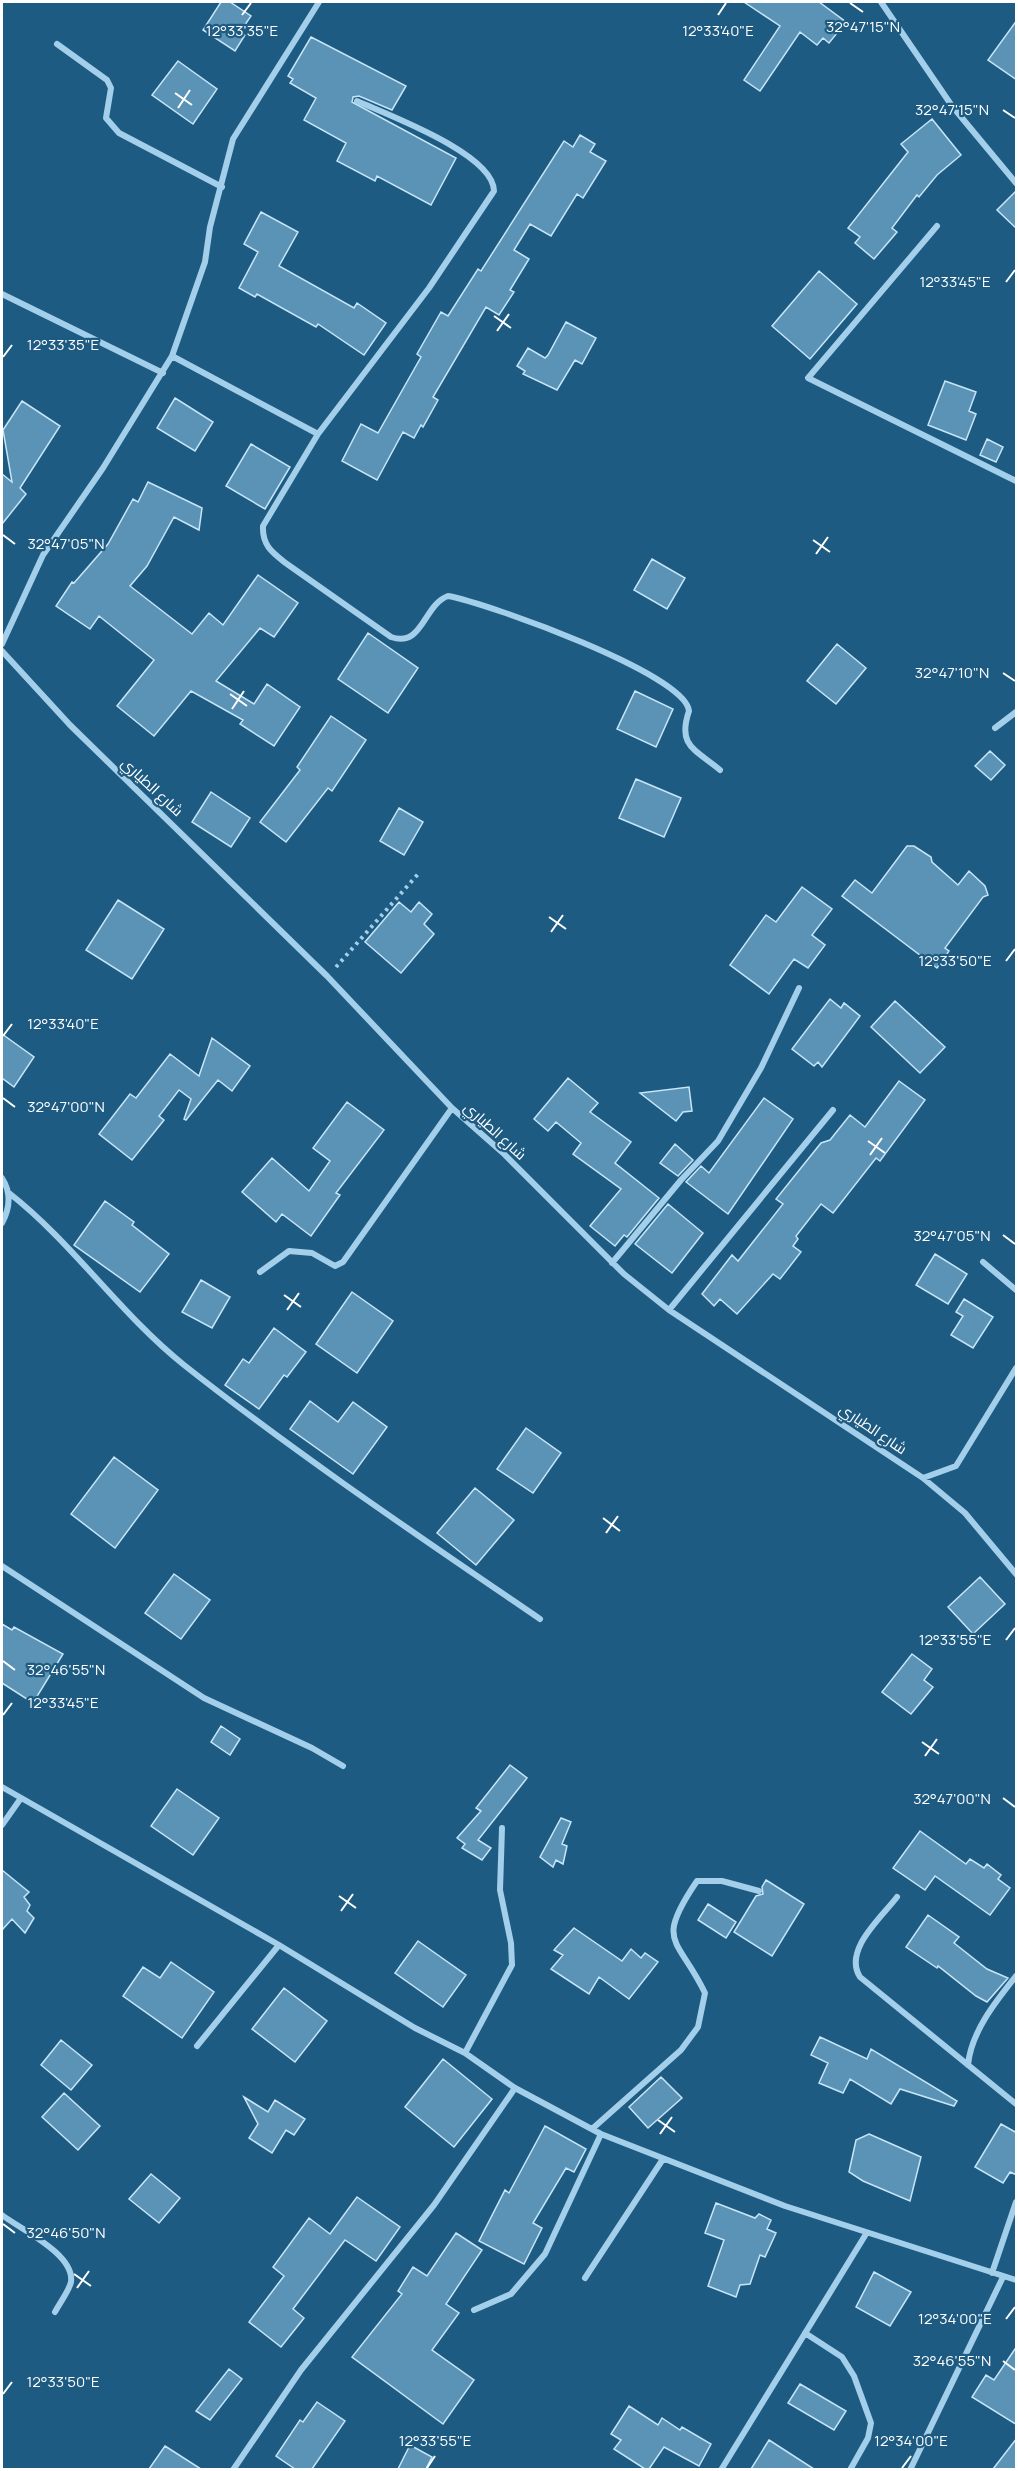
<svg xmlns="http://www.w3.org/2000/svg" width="1018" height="2471" font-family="Manrope,Cairo,sans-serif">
  <rect width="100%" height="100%" fill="#1d5b82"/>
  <path fill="#5a93b5" stroke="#c7e5f7" stroke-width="1.5" d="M221,2H230L251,16L240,32L245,35L235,51L203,30Z
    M744,2H819L846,22L829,43L823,38L817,45L800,32L760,91L744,80L780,26Z
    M1017,20V80L988,60Z
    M311,37L406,86L392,110L359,96L353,97L352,102L456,158L431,205L377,176L375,181L337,161L346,143L304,120L316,98L290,83L293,79L288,76Z
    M178,61L217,89L193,124L152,95Z
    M932,119L961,155L937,175L919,197L917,195L892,228L897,232L874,259L855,243L860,237L848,228L908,152L901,144Z
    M580,135L595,144L590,152L606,161L583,198L577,194L551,236L530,224L514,250L529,259L510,290L514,292L499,315L486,307L433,397L438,400L423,427L421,425L414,438L403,432L377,480L342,461L361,424L378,433L421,357L417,354L441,312L448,316L478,269L481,271L564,141L573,147Z
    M1017,190V229L997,210Z
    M261,212L298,232L279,266L354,308L357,303L386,323L364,355L318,324L316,327L257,294L255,297L239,288L258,252L244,244Z
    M819,271L857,304L810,359L772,326Z
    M566,322L596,338L582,364L575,360L557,390L523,374L525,371L517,366L528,348L545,358L548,355Z
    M945,381L976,392L969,411L976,414L966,440L928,425Z
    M175,398L213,422L195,451L157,428Z
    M22,401L60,426L20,488L26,494L2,524V474L12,482L3,430Z
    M987,439L1003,447L996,462L980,455Z
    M251,444L290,467L265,509L226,486Z
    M148,482L202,508L199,530L174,517L147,566L130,586L192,634L209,613L223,625L258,575L298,603L274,637L260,628L216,681L254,704L267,684L300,707L274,746L240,724L243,720L191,691L154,736L117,706L154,660L99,616L90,629L56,606L72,582L74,583L108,544L133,499L138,502Z
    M652,559L685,578L667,609L634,590Z
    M368,633L418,668L388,713L338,679Z
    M837,644L866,668L836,704L807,681Z
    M635,691L673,709L656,747L617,729Z
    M331,716L366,740L332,791L328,788L286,842L260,822L300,770L297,767Z
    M990,751L1005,765L991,780L975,766Z
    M636,779L681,798L664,837L619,818Z
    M211,792L250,818L231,847L192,822Z
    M399,808L423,822L404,855L380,841Z
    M907,846H914L931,857L932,862L958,885L969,871L985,886L988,895L983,897L945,948L949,951L937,968L842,896L855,880L872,893Z
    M802,887L832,909L812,935L825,945L808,968L794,959L769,994L730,965L766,915L776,922Z
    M118,900L164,929L132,979L86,950Z
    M399,902L411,912L419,902L432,914L424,924L434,934L401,973L365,942Z
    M830,999L841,1008L844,1003L860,1016L822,1067L818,1062L814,1066L792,1049Z
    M895,1001L945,1047L920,1073L871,1027Z
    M2,1034L34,1057L14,1087L2,1078Z
    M212,1038L250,1066L232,1091L218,1080L186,1120L184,1119L191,1099L179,1090L159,1116L164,1120L132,1160L99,1134L130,1094L136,1098L170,1054L199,1076Z
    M568,1078L598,1103L590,1112L631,1142L615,1163L659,1198L627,1237L624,1235L615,1246L590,1226L621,1189L573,1154L581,1143L556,1122L548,1131L534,1119Z
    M899,1081L925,1100L880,1161L876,1158L833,1213L821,1204L796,1236L798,1239L793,1246L801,1252L780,1279L773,1274L737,1314L720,1299L714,1306L702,1294L732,1255L738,1261L783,1204L776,1199L821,1143L830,1140L850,1115L865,1127Z
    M689,1087L692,1111L683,1112L676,1121L640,1093Z
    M764,1098L793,1119L728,1214L686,1182L701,1166L709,1173Z
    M347,1102L384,1130L336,1193L340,1195L311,1236L282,1214L276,1222L242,1192L272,1158L309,1191L330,1161L313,1148Z
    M675,1144L693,1160L678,1176L660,1163Z
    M105,1201L134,1222L132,1225L169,1254L140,1292L74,1245Z
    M668,1204L703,1233L672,1273L635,1244Z
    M935,1254L967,1274L948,1304L916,1285Z
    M201,1280L230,1297L212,1328L182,1312Z
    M352,1292L393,1321L357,1373L316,1344Z
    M964,1299L993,1317L973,1348L951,1335L963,1316L956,1312Z
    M274,1328L306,1352L287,1377L284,1375L259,1409L225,1385L243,1359L249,1363Z
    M310,1401L338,1422L353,1402L387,1427L353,1474L290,1429Z
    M526,1428L561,1453L533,1493L497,1469Z
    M114,1457L158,1490L115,1548L71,1514Z
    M475,1488L514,1520L476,1565L437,1533Z
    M174,1574L210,1600L181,1639L145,1613Z
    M980,1577L1005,1604L973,1634L948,1607Z
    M2,1624L12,1630L14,1627L63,1654L33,1703L2,1683Z
    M912,1654L932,1669L924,1680L933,1687L911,1714L882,1692Z
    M221,1726L240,1739L230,1755L211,1742Z
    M510,1765L527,1778L478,1840L491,1848L482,1860L462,1848L465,1844L457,1838L481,1811L476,1808Z
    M177,1789L219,1818L193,1855L151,1826Z
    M561,1818L571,1822L562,1844L567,1846L563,1864L556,1860L553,1867L540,1857Z
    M920,1831L966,1864L970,1859L984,1868L987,1864L1001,1875L998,1879L1010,1888L990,1915L935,1876L925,1890L893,1868Z
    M2,1870L29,1892L24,1897L30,1905L27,1911L34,1918L25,1933L12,1919L2,1930Z
    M766,1880L804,1904L772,1956L734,1932L756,1896L763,1894L762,1887Z
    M708,1904L736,1922L726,1938L698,1920Z
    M928,1915L959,1937L954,1943L987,1969L1008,1978L987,2002L976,1996L938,1966L937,1968L906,1947Z
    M574,1928L622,1961L631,1949L641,1958L645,1953L658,1962L629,1999L599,1977L589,1994L551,1969L563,1955L554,1950Z
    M418,1941L466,1975L443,2007L395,1973Z
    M171,1962L214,1992L182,2038L123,1996L143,1967L160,1978Z
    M284,1988L327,2021L295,2062L252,2029Z
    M820,2037L867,2059L871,2049L957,2101L954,2106L900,2089L891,2104L850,2079L843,2093L819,2083L828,2063L811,2055Z
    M61,2040L92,2065L71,2090L41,2065Z
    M443,2059L492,2099L454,2147L405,2107Z
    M661,2077L682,2098L648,2128L629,2107Z
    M64,2093L100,2126L78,2150L42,2117Z
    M244,2097L268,2112L275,2100L305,2119L294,2135L286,2130L272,2153L249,2138L258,2124Z
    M1001,2124L1017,2133V2175L1010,2172L1003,2183L975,2167Z
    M545,2126L586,2149L574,2172L566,2168L533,2223L542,2228L524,2264L479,2241L505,2190L509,2193Z
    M869,2134L921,2157L910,2201L863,2181L849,2172L856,2140Z
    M151,2174L180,2198L159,2223L129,2199Z
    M357,2197L400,2227L376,2261L345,2240L293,2309L304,2318L281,2347L249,2322L284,2276L273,2267L309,2218L330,2234Z
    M716,2203L755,2218L759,2214L771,2220L767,2229L776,2233L765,2257L760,2255L750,2284L740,2285L736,2297L708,2286L724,2240L705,2233Z
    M456,2233L482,2250L446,2304L459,2313L432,2350L474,2380L443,2424L352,2357L402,2294L398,2291L413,2267L427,2276Z
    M874,2272L911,2292L890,2326L856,2307Z
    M1017,2346V2425L972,2397L986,2375L994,2380Z
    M229,2369L242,2379L210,2420L196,2411Z
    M800,2384L846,2411L834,2430L788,2403Z
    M317,2402L345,2421L312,2469H295L276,2456L300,2420L303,2422Z
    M629,2406L658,2425L662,2418L680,2430L682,2427L711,2444L699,2466L664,2447L649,2469H645L614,2449L621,2440L611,2434Z
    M1017,2438V2469H993Z
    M769,2440L814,2469H751Z
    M410,2445L432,2457L426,2469H398Z
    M165,2446L201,2469H149Z"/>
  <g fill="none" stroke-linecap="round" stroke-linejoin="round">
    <path stroke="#a3cfea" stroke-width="4" stroke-dasharray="3 4.5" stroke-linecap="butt" d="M336,967L419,873"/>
    <path stroke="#a3cfea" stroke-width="6" d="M881,2L952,106L1016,183
      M57,44L107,80L111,88L106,118L119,133L222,187
      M357,101C388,115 494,154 494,191L429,288L318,434L263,526C262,546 273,553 287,564L391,637C423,648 423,605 448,596C487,603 686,674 689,711C677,746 695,749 720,770
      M937,226L808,378L1016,481
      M2,294L163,373
      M172,356L318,434
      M2,644L43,555L103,468L172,356L205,262L210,227L233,139L319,2
      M2,651L70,725L327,976L452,1108L503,1153L624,1274L669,1310L923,1478L965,1513L1016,1574
      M995,728L1016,712
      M2,1178C11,1192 10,1208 2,1223
      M9,1193C73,1243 120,1314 184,1365C298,1455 420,1537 540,1619
      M983,1262L1016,1290
      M612,1263L681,1180L718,1141L761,1068L799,988
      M260,1272L289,1251L312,1253L335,1266L343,1262L452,1108
      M669,1310L833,1110
      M923,1478L956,1466L1016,1368
      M2,1566L204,1698L312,1748L343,1766
      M2,1787L279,1945L415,2028L465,2053L515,2088L601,2134L785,2206L1016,2280
      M2,1825L21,1798
      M897,1897C881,1918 843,1950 860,1977L1016,2104
      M197,2046L279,1945
      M465,2053L512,1965L511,1943L500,1890L502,1828
      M968,2065C971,2032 996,2001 1016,1976
      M592,2129L681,2050L698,2027L705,1993C678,1937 654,1944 697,1881H722L759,1891
      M2,2215C20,2229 75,2254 71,2282C69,2291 59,2304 55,2312
      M992,2273L1016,2202
      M585,2278L663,2159
      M474,2310L511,2294L545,2254L601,2134
      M805,2333L842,2357L854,2376L871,2423L868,2438L850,2470
      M233,2470L301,2370L434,2205L515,2088
      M721,2470L866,2234
      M910,2470L1003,2277"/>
  </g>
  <path fill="none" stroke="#fff" stroke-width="2" d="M850,3L863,12M242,15L251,3M718,15L726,3M175,93L192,105M178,108L190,90M1003,110L1015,118M1006,282L1015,270M494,316L511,328M497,331L509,314M3,357L12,345M3,535L15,544M813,540L830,552M816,554L828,537M1003,673L1015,681M230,694L247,706M232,709L244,691M549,917L566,929M551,932L563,915M1006,961L1015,949M3,1036L12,1024M3,1098L15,1107M868,1141L885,1153M870,1155L882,1138M1003,1235L1015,1244M284,1295L301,1307M287,1310L299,1293M603,1518L620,1531M606,1533L618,1516M1006,1640L1015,1628M3,1661L15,1670M3,1715L12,1703M922,1742L939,1754M925,1756L937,1739M1003,1798L1015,1807M339,1896L356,1908M341,1911L353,1894M658,2120L675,2132M660,2134L672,2117M3,2224L15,2233M74,2274L91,2286M77,2288L89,2271M1006,2319L1015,2307M1003,2361L1015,2370M3,2394L12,2382M427,2468L435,2456M902,2468L911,2456"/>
  <g text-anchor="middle" stroke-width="4.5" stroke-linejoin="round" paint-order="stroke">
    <g font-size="15" fill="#fff" stroke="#1d5b82">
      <text transform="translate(152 787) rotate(43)" y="5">شارع الطياري</text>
      <text transform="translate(495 1131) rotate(42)" y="5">شارع الطياري</text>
      <text transform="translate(873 1429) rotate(34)" y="5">شارع الطياري</text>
    </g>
  </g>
  <g font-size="15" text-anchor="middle" fill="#fff" stroke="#1d5b82" stroke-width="4.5" stroke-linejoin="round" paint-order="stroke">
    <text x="863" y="32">32°47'15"N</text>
    <text x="242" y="36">12°33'35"E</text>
    <text x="718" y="36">12°33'40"E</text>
    <text x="952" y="115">32°47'15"N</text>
    <text x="955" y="287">12°33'45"E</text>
    <text x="63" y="350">12°33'35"E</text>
    <text x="66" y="549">32°47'05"N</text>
    <text x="952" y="678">32°47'10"N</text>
    <text x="955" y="966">12°33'50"E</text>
    <text x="63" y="1029">12°33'40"E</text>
    <text x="66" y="1112">32°47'00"N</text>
    <text x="952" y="1241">32°47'05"N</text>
    <text x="955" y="1645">12°33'55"E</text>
    <text x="66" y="1675">32°46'55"N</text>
    <text x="63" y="1708">12°33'45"E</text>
    <text x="952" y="1804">32°47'00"N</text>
    <text x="66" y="2238">32°46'50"N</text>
    <text x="955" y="2324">12°34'00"E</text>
    <text x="952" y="2366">32°46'55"N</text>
    <text x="63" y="2387">12°33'50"E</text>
    <text x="435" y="2446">12°33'55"E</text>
    <text x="911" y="2446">12°34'00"E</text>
  </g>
  <rect width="1018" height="2471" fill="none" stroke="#ffffff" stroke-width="6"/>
</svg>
